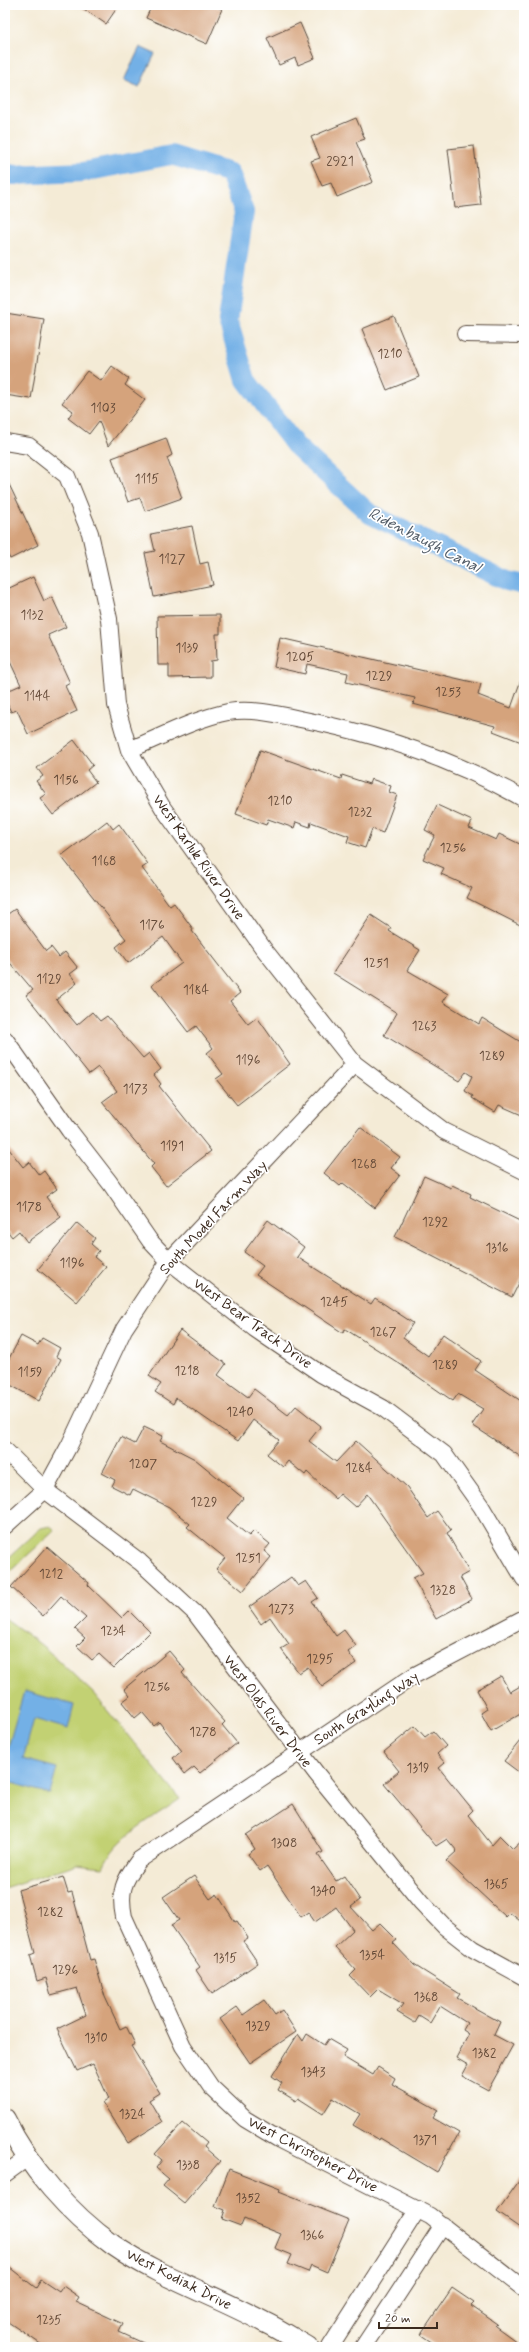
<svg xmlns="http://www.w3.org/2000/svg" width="529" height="2352" font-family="Mynerve,sans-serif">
  <rect width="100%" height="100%" fill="#fff"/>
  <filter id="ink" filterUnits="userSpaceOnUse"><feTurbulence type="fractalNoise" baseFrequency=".025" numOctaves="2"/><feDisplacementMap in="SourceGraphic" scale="8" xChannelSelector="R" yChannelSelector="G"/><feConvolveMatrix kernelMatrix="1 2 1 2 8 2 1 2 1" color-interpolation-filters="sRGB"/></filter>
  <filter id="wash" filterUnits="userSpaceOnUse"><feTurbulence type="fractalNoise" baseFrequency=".012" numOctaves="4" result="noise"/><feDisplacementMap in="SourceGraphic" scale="16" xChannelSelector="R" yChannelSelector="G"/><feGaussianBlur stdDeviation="0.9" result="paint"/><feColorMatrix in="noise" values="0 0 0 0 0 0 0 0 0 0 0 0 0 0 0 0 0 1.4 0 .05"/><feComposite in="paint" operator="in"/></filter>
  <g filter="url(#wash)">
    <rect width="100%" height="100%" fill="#f4ebd6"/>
    <path fill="#c2d173" stroke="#7e7e48" d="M50,1526L55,1530L5,1576V1561L41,1528Z
      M5,1618L44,1647L93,1693L180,1799C154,1818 116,1836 103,1867L77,1864L5,1888Z"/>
    <path fill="#73b0e6" stroke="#576d82" d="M140,47L155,54L139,87L124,80Z
      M24,1691L74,1705L68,1729L34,1719L23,1759L57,1768L50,1794L5,1781V1758Z"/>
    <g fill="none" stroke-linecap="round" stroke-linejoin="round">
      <path stroke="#73b0e6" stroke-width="20" d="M5,173L13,175L83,172L171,155L230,173L244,212L228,321L246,380L295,445L370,514L507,581L524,585"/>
    </g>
    <g id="blocks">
      <path fill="#d5a37c" d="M78,5H119L106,24Z
        M152,5H212L222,9L207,44L146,18Z
        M300,23L315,58L298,65L295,58L279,65L267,38Z
        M356,118L365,139L356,142L373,182L337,197L331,183L322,186L311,161L320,158L311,137Z
        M474,146L481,205L455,208L448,149Z
        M5,313L44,319L31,399L5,395Z
        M394,316L419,377L387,390L362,329Z
        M112,366L129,379L125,385L145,400L108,446L99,421L89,434L68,418L73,411L62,403L87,371L101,381Z
        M166,438L172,455L167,458L182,498L145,511L140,498L128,502L112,458Z
        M5,476L38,545L10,559L5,549Z
        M192,526L200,564L208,562L213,585L154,597L145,553L155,551L151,534Z
        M33,577L44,601L52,597L66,627L48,635L70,683L65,686L77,711L28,734L17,710L11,712L5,699V692L21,685L5,651V590Z
        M220,615V634H216L217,660L211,661V677L169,678V665H158L157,616Z
        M280,638L481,684L478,695L511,708L522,677H524V743L493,731L495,726L413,704L415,698L346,682L348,673L307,664L305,674L274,667Z
        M74,740L93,765L87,770L96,782L53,815L40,798L46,794L36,781L43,776L37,768Z
        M260,750L341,779L342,775L369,784L371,779L391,786L389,792L397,795L383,833L372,829L365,848L347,842L349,836L311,822L310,827L296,822L294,828L268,819L266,825L236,814Z
        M437,805L472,821L469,828L496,840L499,834L524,846V927L467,898L472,888L441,874L444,868L423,859L435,835L425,830Z
        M107,821L113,829L119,824L148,864L142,868L170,906L174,903L193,929L192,931L240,993L230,1001L248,1024L257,1017L290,1064L237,1105L216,1079L223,1074L207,1053L213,1048L196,1026L188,1032L152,985L182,963L163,937L128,963L116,947L126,939L61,856Z
        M15,909L46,951L51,947L59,957L65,952L78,968L70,974L77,983L56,1000L77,1025L92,1012L100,1021L107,1016L143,1058L149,1053L161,1069L154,1075L161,1084L159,1086L211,1151L166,1186L151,1167L154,1164L102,1102L117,1091L98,1067L89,1074L26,995L33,990L5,957V916Z
        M371,915L391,928L389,931L420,950L407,970L448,994L443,1002L479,1024L482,1018L524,1044V1116L499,1105L495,1112L472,1098L473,1096L465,1091L472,1076L466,1072L459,1081L384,1035L397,1013L333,973Z
        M360,1127L400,1157L391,1168L400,1175L375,1208L343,1183L340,1186L324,1173Z
        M5,1144L23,1167L29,1162L39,1175L44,1171L57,1189L46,1197L61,1217L27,1242L19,1231L12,1237L5,1228Z
        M424,1176L451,1188L452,1185L471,1194L470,1197L524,1223V1273L512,1297L395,1237Z
        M268,1220L304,1247L297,1257L371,1304L375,1298L413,1323L403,1338L428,1356L443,1334L481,1361L475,1370L524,1403V1459L472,1425L483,1409L458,1394L453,1401L397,1362L345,1329L343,1333L256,1275L263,1266L244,1252Z
        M77,1223L95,1238L91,1244L99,1251L94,1257L106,1267L77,1302L38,1269Z
        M180,1330L226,1364L218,1375L248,1397L254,1389L288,1415L296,1406L321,1426L309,1441L336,1462L356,1441L407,1487L428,1518L437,1511L451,1530L447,1533L469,1572L460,1577L472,1599L436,1619L413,1578L423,1573L367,1494L355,1507L340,1494L336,1499L307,1472L305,1475L288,1461L283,1467L267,1454L279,1440L253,1420L238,1441L176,1398L173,1404L155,1392L161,1384L149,1376Z
        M21,1336L38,1345L42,1338L60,1348L56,1356L61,1359L39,1401L5,1382V1366Z
        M144,1427L163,1436L160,1441L195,1459L243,1498L227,1518L249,1536L254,1531L270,1544L264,1551L271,1557L243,1591L216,1569L225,1558L187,1527L190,1524L169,1507L133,1489L130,1495L112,1486L115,1480L102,1473L121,1437L135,1444Z
        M47,1547L89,1583L88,1585L122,1618L129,1611L150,1632L114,1668L99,1654L92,1660L77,1646L85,1638L75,1629L86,1618L61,1596L43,1616L11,1587Z
        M291,1577L298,1586L306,1581L318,1598L312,1602L336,1636L344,1630L356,1646L348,1652L356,1663L322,1687L308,1667L299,1673L281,1649L289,1644L270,1617L261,1624L249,1607Z
        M169,1651L185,1670L182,1673L225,1722L222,1725L237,1743L200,1773L194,1767L185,1774L173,1758L182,1751L159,1722L154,1726L142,1712L135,1718L122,1702L130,1696L124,1689Z
        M501,1676L510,1692L524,1684V1712L491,1731L481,1713L487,1709L477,1690Z
        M415,1726L425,1737L433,1731L446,1746L437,1754L445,1763L439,1768L473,1810L468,1815L492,1845L500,1836L513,1849L524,1839V1924L510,1913L506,1917L446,1861L457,1851L447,1839L436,1846L384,1784L399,1771L384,1752Z
        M524,1736V1776L504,1761Z
        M293,1804L323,1852L318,1855L336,1881L344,1876L360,1900L351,1907L372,1930L380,1923L397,1940L393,1943L414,1965L460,1994L457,1998L500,2022L494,2035L513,2045L488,2090L462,2076L468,2065L456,2058L469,2034L463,2030L467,2023L440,2006L430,2023L419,2016L415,2023L397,2012L403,2004L378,1989L370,1997L350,1976L356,1970L335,1947L353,1930L336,1907L315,1922L308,1912L301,1917L267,1866L260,1871L248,1854L255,1849L246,1835Z
        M194,1876L210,1899L217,1894L235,1922L237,1921L248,1938L243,1941L258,1963L212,1994L196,1970L200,1967L171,1925L179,1920L163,1897Z
        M63,1877L68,1893L72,1892L90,1960L94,1959L105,1997L120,2029L126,2026L135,2044L131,2046L160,2093L149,2100L162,2122L128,2143L103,2103L109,2099L93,2064L77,2071L57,2029L86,2015L77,1988L51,1995L46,1978L37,1981L30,1955L35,1953L18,1890Z
        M264,2000L275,2015L282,2010L296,2032L250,2063L220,2019L237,2007L243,2015Z
        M298,2034L303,2041L307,2034L324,2045L328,2039L347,2050L343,2057L373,2075L378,2067L395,2078L392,2084L438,2110L433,2118L459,2133L437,2172L380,2138L379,2140L353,2125L360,2114L333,2098L323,2114L298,2098L296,2101L278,2090L282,2083L272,2076Z
        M183,2123L207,2143L204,2147L220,2161L184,2203L163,2186L169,2179L156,2168L162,2160L155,2154Z
        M229,2169L280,2189L279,2192L349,2220L327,2272L311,2265L308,2272L288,2264L292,2255L275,2248L281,2234L244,2219L241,2226L222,2219L225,2210L215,2206Z
        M524,2174V2231L497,2212Z
        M5,2264L36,2288L41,2280L59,2292L63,2286L79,2297L76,2302L123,2324L119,2332L152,2347H45L5,2320Z
        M452,2288L474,2303L471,2306L497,2324L495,2326L524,2347H438L420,2335Z"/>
    </g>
  </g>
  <g filter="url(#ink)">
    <use href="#blocks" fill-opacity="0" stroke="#57473a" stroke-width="1"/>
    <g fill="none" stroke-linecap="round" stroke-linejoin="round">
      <defs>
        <path id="minor" d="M465,334L524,335
          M5,442L29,446L67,476L90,533L109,619L116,705L129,750L163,808L263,948L355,1064L444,1131L524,1171
          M129,750C161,737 194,719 228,712C251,708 277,714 300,719C378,734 454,759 524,799
          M5,1039L69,1130L110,1183L150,1241L169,1261L255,1329L321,1374L383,1408L444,1454L481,1506L524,1579
          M5,1450L45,1490L140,1562L195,1613L316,1773L421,1902L445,1927L473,1949L524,1977
          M5,1526L45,1490L70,1444L124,1329L169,1261L355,1064
          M524,1618L415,1675L139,1860C123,1881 119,1892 124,1917L183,2046L211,2087L245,2119L280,2140L430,2216L524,2289
          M5,2174L27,2158
          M330,2347L418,2209
          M363,2347L443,2225"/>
        <path id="tertiary" d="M5,2119C28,2167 70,2214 113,2245C159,2277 214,2295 264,2322C279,2329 294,2339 308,2347"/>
      </defs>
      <use href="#minor" stroke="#57473a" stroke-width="18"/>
      <use href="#tertiary" stroke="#57473a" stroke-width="22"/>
      <use href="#minor" stroke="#fff" stroke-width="16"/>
      <use href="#tertiary" stroke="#fff" stroke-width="20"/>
    </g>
  </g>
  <g text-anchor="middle" stroke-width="3.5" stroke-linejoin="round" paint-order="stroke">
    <g font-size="13" fill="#624836">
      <text x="340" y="165">2921</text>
      <text x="390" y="358">1210</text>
      <text x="103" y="412">1103</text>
      <text x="147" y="483">1115</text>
      <text x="172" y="563">1127</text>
      <text x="32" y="619">1132</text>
      <text x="187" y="652">1139</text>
      <text x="300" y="661">1205</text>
      <text x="379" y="680">1229</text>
      <text x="448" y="696">1253</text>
      <text x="37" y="700">1144</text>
      <text x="66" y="784">1156</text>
      <text x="280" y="805">1210</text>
      <text x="360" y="816">1232</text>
      <text x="453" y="852">1256</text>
      <text x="104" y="865">1168</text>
      <text x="152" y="929">1176</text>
      <text x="376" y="967">1251</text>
      <text x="49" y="983">1129</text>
      <text x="196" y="994">1184</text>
      <text x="424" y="1030">1263</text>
      <text x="492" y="1060">1289</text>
      <text x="248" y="1064">1196</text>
      <text x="135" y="1093">1173</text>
      <text x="172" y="1150">1191</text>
      <text x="364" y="1168">1268</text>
      <text x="29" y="1211">1178</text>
      <text x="435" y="1226">1292</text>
      <text x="497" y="1252">1316</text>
      <text x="72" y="1267">1196</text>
      <text x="334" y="1306">1245</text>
      <text x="383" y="1336">1267</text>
      <text x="445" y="1369">1289</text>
      <text x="187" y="1375">1218</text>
      <text x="30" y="1376">1159</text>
      <text x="240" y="1416">1240</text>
      <text x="143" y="1468">1207</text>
      <text x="359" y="1472">1284</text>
      <text x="204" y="1506">1229</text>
      <text x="248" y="1562">1251</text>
      <text x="51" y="1578">1212</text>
      <text x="443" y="1594">1328</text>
      <text x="281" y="1613">1273</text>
      <text x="113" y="1635">1234</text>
      <text x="320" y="1663">1295</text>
      <text x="157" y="1691">1256</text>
      <text x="203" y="1736">1278</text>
      <text x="418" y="1772">1319</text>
      <text x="284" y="1847">1308</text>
      <text x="496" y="1888">1365</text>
      <text x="323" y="1895">1340</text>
      <text x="50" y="1916">1282</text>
      <text x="372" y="1959">1354</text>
      <text x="225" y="1962">1315</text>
      <text x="65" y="1974">1296</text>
      <text x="426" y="2001">1368</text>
      <text x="258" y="2030">1329</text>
      <text x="96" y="2042">1310</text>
      <text x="484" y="2057">1382</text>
      <text x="313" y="2076">1343</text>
      <text x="132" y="2118">1324</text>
      <text x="425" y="2144">1371</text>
      <text x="188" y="2169">1338</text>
      <text x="248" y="2202">1352</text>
      <text x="312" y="2239">1366</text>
      <text x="49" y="2324">1235</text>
    </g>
    <g font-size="15" fill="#3b2a1e" stroke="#fff">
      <text transform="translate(199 857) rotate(55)" y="5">West Karluk River Drive</text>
      <text transform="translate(213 1217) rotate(-47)" y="5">South Model Farm Way</text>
      <text transform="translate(253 1323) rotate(36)" y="5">West Bear Track Drive</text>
      <text transform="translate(366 1708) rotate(-33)" y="5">South Grayling Way</text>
      <text transform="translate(268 1711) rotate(53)" y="5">West Olds River Drive</text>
      <text transform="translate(313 2154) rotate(28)" y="5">West Christopher Drive</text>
      <text transform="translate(179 2279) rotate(27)" y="5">West Kodiak Drive</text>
    </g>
    <g font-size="16" font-style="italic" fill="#4f5964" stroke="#fff">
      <text transform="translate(425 539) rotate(27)" y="6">Ridenbaugh Canal</text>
    </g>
  </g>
  <rect width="529" height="2352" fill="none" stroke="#fff" stroke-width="20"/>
  <path d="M379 2322v6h58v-6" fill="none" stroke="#3b2a1e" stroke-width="2"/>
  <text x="385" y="2322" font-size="12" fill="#3b2a1e" stroke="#ffffff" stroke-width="3" paint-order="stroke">20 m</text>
</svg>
